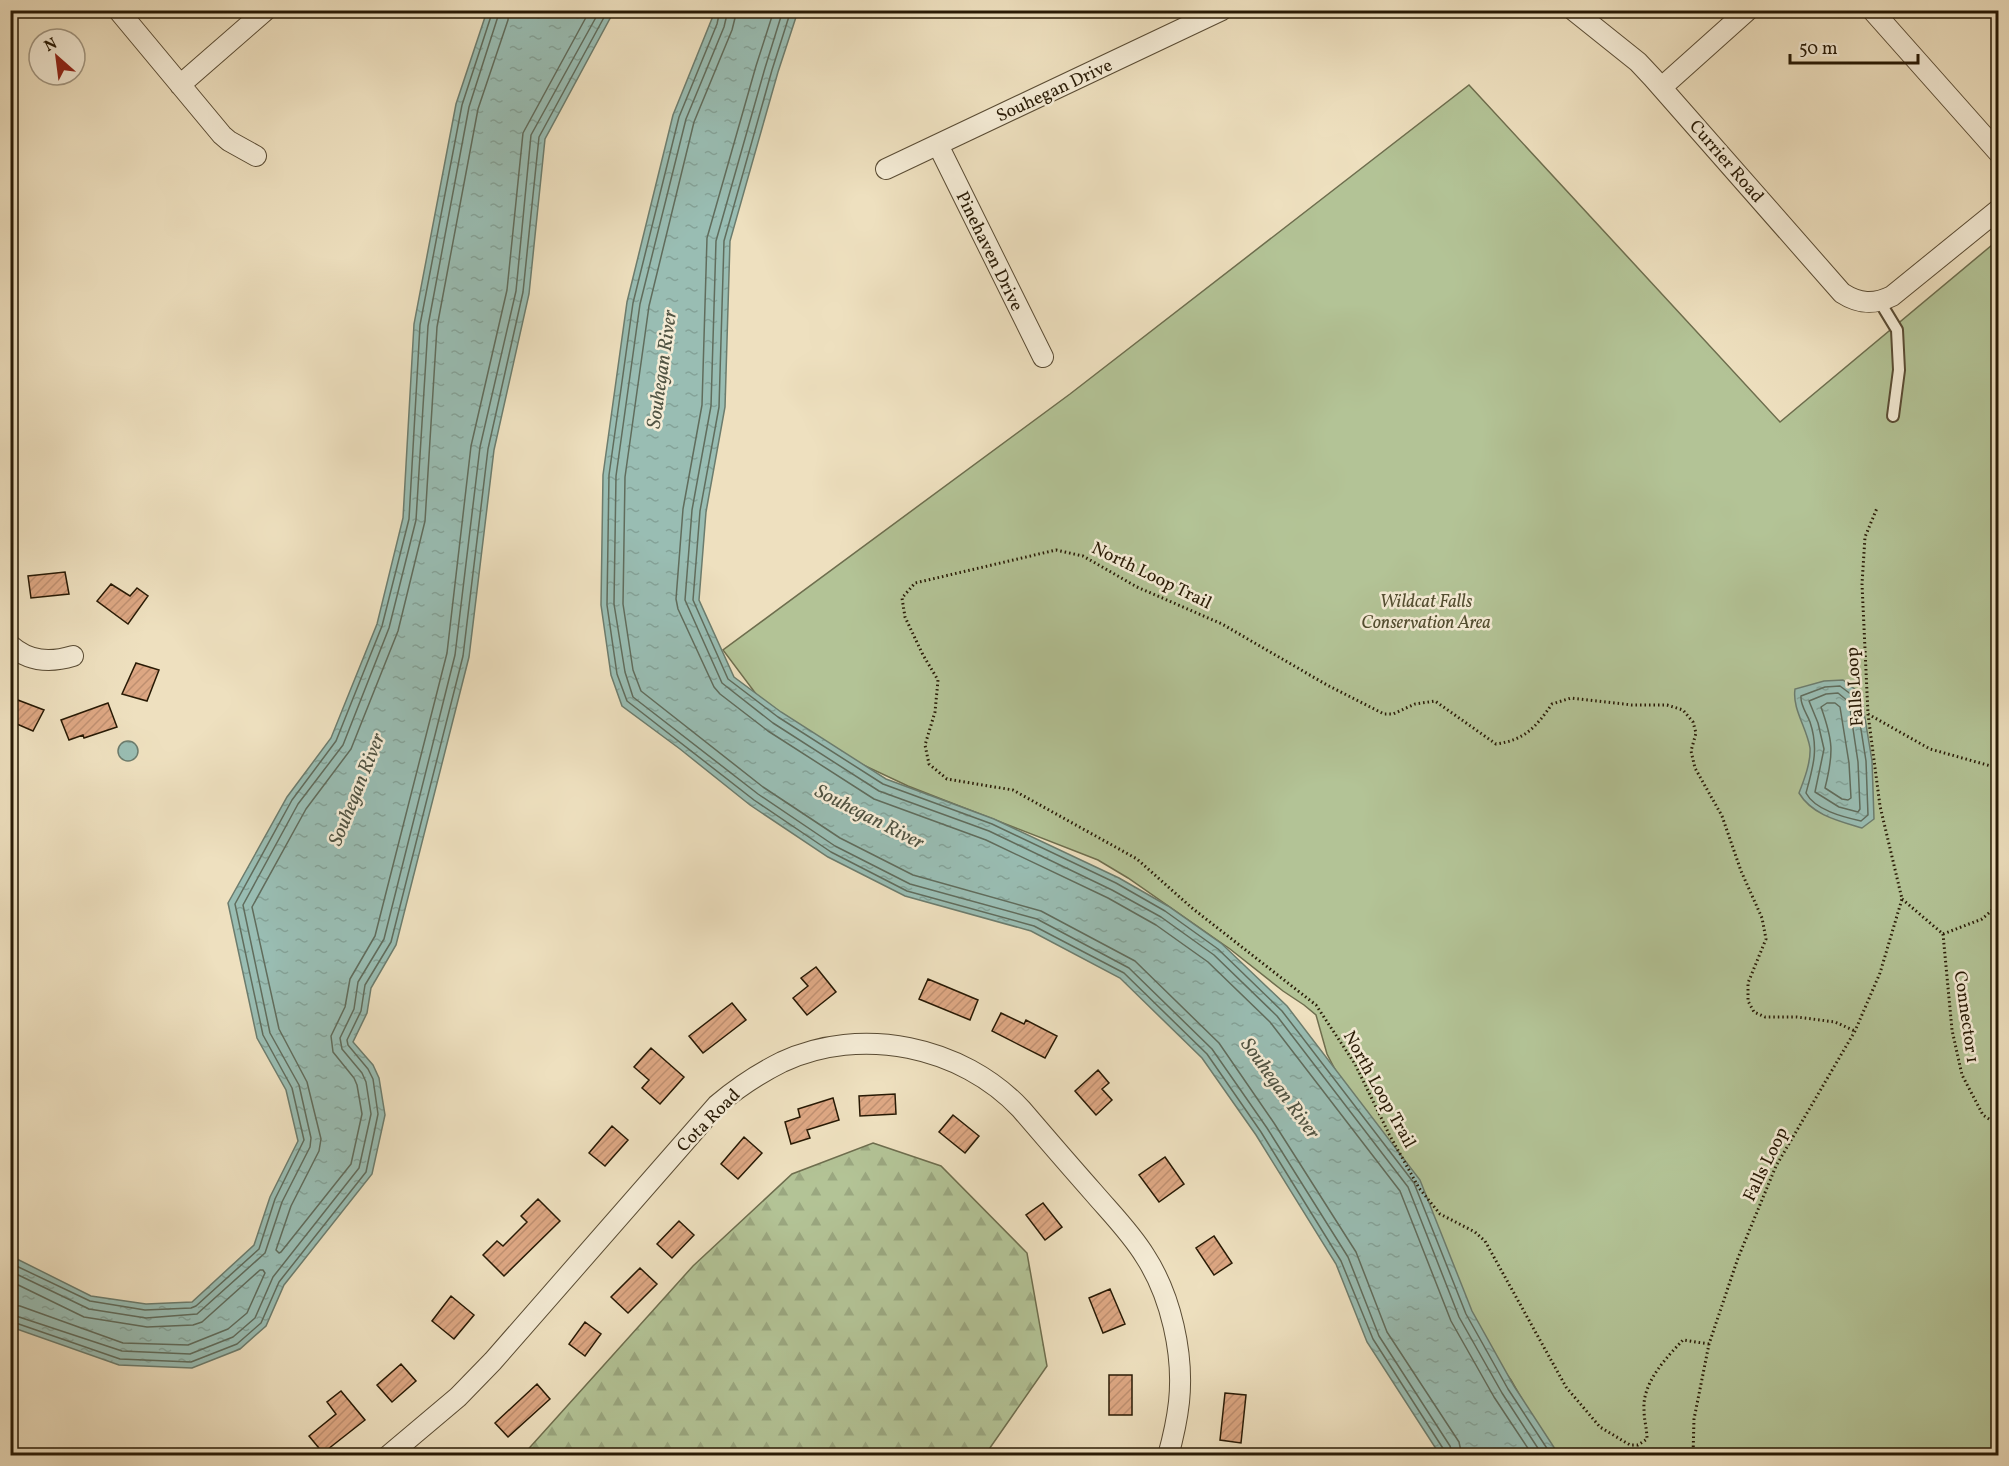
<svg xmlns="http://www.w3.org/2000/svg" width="2009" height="1466" font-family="Vollkorn,serif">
  <defs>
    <pattern id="forest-firs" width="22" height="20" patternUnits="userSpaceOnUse" patternTransform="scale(1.5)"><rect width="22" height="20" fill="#b3c396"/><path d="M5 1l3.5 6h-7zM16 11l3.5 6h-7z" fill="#9aa780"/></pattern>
    <pattern id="water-ripples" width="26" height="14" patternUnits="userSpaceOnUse" patternTransform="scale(1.5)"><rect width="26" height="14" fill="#99bdb3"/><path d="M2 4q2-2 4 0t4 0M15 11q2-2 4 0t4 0" fill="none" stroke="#84a298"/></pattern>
    <pattern id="building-hatch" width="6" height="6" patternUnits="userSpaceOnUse" patternTransform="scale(1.5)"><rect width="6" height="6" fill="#dda783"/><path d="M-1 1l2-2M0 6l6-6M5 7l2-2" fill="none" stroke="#be8f70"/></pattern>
  </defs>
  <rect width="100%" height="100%" fill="#eee0bf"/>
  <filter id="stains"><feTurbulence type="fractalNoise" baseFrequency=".00333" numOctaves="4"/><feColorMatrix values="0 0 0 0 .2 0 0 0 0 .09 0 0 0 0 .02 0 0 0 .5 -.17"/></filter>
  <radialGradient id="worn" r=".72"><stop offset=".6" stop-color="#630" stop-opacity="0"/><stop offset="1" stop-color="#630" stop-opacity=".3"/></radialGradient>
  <path fill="url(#forest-firs)" stroke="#6e6e4e" stroke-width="1.5" d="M873,1143L941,1166L1027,1253L1047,1366L985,1455H523L693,1266L792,1174Z"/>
  <path fill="#b3c396" stroke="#6e6e4e" stroke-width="1.5" d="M1469,85L1780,422L1998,240V1455H1554L1511,1380L1464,1317L1327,1054L1316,1015L1304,1005L1283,991L1230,949L1128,878L1098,860L908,786L808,739L762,702L723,650L1070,394Z"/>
  <path fill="url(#water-ripples)" stroke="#6c7c6d" stroke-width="1.5" d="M487,11H614L545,139L529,294L494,450L469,657L396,945L371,988L367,1013L353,1042L373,1065L379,1078L385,1115L372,1174L284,1285L266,1326L240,1349L192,1368L119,1365L11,1327V1256L91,1296L146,1304L192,1302L254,1245L270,1197L298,1141L286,1090L257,1038L228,903L287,797L331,738L377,624L403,518L414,324L456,104Z
    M715,11H798L778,72L730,241L725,407L706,512L699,600L734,677L781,712L886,779L994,819L1119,878L1168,906L1222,944L1287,1006L1420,1180L1472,1311L1514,1386L1559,1455H1440L1367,1342L1336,1264L1256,1135L1202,1058L1120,978L1031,931L905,896L828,857L750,805L680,749L622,706L611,675L601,605L603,475L627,302L673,115Z
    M1843,680L1861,694L1872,761L1874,819L1862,828C1839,821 1812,815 1799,793C1804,780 1811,762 1810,748C1807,728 1792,709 1795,689L1824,681Z
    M118 751a10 10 0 1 1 20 0a10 10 0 1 1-20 0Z"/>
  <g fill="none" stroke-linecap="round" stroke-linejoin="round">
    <path stroke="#606c5c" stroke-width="1.5" d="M509,10L508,20L478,109L437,327L425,521L398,631L351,749L306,809L252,907L279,1029L307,1082L321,1139L319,1151L291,1206L276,1250L279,1253L281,1252L351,1164L362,1114L357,1085L354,1078L333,1052L331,1036L345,1007L350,979L375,936L447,653L471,446L507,290L523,133L590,10
      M720,10L717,24L679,117L633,303L609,475L607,605L617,674L627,701L754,800L831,852L907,891L1034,926L1124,973L1207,1054L1261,1132L1341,1261L1373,1339L1444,1450L1445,1456
      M728,10L724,27L686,119L640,304L616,476L614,604L625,672L633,697L758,794L835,846L910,884L1037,919L1129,968L1212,1049L1267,1128L1348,1257L1379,1336L1450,1446L1453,1456
      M737,10L732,30L694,122L649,306L625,477L623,604L633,670L641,691L763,787L840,838L913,875L1041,911L1135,961L1219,1043L1274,1123L1356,1252L1387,1332L1459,1442L1462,1456
      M774,10L756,66L707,238L702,405L683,509L676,599L678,609L714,687L720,694L768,731L874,799L986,840L1108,898L1156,925L1208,962L1270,1022L1400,1191L1451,1321L1494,1397L1533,1456
      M783,10L765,68L716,241L711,406L692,510L685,600L722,683L773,723L879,791L989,831L1112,890L1161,917L1214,955L1277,1016L1408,1187L1459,1317L1502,1393L1543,1456
      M791,10L772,70L724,241L719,407L700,511L693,600L728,679L778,717L883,784L992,824L1116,883L1165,911L1218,949L1282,1011L1414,1183L1466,1314L1508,1389L1552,1456
      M1840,686L1856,698L1866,761L1868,815L1861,821C1843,817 1815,810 1806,793C1813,767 1819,749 1810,722C1807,714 1800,705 1801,696L1825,687Z
      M1838,693L1849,702L1858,762L1860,809L1858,812L1839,807L1815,792L1824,749L1818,723L1809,701L1826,694Z
      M1835,703L1840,707L1849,763L1851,798L1848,800L1842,799L1825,788C1834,752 1833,741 1821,707L1827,703Z
      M10,1263L90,1301L145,1310L191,1308L196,1306L259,1249L275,1199L304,1140L292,1088L263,1035L235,904L292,800L336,741L382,626L409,519L420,325L462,105L493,10
      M10,1271L89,1309L146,1318L197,1314L265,1253L282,1202L310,1147L311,1138L299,1085L270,1033L243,905L298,804L343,745L389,628L416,520L428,326L469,107L500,10
      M10,1281L84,1317L147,1327L193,1325L202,1322L260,1270H263L265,1273L247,1313L228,1329L188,1345L123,1343L20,1306L10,1305
      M10,1314L122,1351L190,1354L233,1337L255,1318L273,1277L359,1168L371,1114L366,1082L362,1073L342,1049L340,1038L354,1009L358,982L384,939L455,655L480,447L516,291L531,135L600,10
      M10,1321L120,1359L191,1362L237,1344L261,1323L279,1282L366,1172L378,1114L373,1079L368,1069L348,1045L347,1040L361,1011L365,985L391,942L463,656L488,449L523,292L539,137L608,10"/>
  </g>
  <path fill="url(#building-hatch)" stroke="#281a05" stroke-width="1.5" d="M65,572L69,594L31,598L28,576Z
    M111,584L130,596L137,588L148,596L128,624L97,601Z
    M136,663L159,670L147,701L122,694Z
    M10,697L44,710L33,731L10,721Z
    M108,703L117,727L84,738L83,735L69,740L61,720Z
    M816,967L836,992L807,1015L793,998L808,986L801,978Z
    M928,979L978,1000L970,1020L919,999Z
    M732,1003L746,1020L703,1053L689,1036Z
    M1001,1013L1024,1024L1026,1020L1057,1036L1045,1058L992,1031Z
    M651,1048L684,1077L660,1104L642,1088L649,1080L634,1067Z
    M1098,1070L1109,1083L1102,1089L1112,1100L1096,1115L1075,1091Z
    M895,1094L896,1114L860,1116L859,1096Z
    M833,1098L839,1120L807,1130L810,1138L791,1144L785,1122L800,1117L798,1109Z
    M953,1115L979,1136L965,1153L939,1132Z
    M612,1126L628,1140L605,1166L589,1153Z
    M744,1137L762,1153L738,1179L721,1164Z
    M1165,1157L1184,1184L1159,1202L1139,1175Z
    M538,1199L560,1221L504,1276L483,1255L497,1241L503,1246L527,1222L521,1216Z
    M1043,1203L1062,1227L1045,1240L1026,1215Z
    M679,1221L694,1235L672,1258L657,1244Z
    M1214,1236L1232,1263L1214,1275L1196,1248Z
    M640,1268L657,1284L628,1313L611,1297Z
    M1110,1289L1125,1324L1103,1333L1089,1298Z
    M451,1296L474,1315L454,1339L432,1321Z
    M585,1322L601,1334L585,1356L569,1344Z
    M401,1364L416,1381L392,1402L377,1385Z
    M1109,1375H1132V1415H1109Z
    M537,1384L550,1399L508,1437L495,1423Z
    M341,1391L365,1420L323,1453L309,1436L336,1414L327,1402Z
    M1225,1393L1246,1395L1241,1443L1220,1440Z"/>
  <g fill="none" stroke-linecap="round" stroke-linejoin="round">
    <defs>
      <path id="lane" d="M1880,302L1897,330L1899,370L1893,416"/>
      <path id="street" d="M118,10L222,135L229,141L256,156
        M1573,10L1638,62L1653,78L1842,293C1859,304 1874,305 1892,296L1998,210
        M1872,10L1998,152
        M180,85L266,10
        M1662,87L1748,10
        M938,145L1043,357
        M886,169L1222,10
        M10,645C29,662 50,663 73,656
        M388,1456L458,1397L493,1361L717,1105C737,1088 758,1074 782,1062C861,1025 962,1046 1021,1109C1045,1137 1069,1165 1093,1192C1111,1213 1131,1233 1145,1256C1171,1296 1184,1354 1179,1402C1177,1420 1173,1438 1168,1456"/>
    </defs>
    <use href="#lane" stroke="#5a4c34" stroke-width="14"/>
    <use href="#street" stroke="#5a4c34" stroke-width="22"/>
    <path stroke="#281a05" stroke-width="3" stroke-dasharray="1.5 3" stroke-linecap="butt" d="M1868,714L1930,749L1998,768
      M1902,899L1943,934L1982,919L1998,905
      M1943,934L1952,1030L1962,1075L1983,1115L1998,1125
      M1709,1344L1683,1340C1666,1358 1642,1383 1644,1410C1644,1420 1647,1429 1647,1439L1638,1445H1630L1600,1427L1566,1387L1485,1241L1475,1232L1440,1214L1419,1188L1389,1134L1355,1064L1316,1005L1192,908L1137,859L1013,790L947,779L929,764L925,745L935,712L938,680L923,655L905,617L902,598L915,583L1056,550L1083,556L1137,587L1222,624L1327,685L1384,714H1393L1415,704L1435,701L1496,744C1525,740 1536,727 1552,704L1571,698L1632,705H1667L1683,710L1693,722L1696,733L1691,751L1695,768L1722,816L1741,871L1762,918L1766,939L1748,983V1001L1754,1012L1765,1017H1797L1835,1022L1855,1031
      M1693,1456L1694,1419L1709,1344L1738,1258L1776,1166L1855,1031L1880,973L1902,899L1880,806L1868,714L1862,584L1865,537L1877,508"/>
    <use href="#lane" stroke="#f4ebd5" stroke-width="10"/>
    <use href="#street" stroke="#f4ebd5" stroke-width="20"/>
  </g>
  <g text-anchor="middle" stroke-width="5" stroke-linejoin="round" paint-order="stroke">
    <g font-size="18" fill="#281a05" stroke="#f4ebd5">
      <text transform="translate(1054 90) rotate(-25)" y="6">Souhegan Drive</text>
      <text transform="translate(1727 161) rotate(49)" y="6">Currier Road</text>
      <text transform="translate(990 251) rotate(64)" y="6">Pinehaven Drive</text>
      <text transform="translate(1152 575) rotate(26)" y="6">North Loop Trail</text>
      <text transform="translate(1854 687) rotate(-94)" y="6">Falls Loop</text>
      <text transform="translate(1967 1017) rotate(82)" y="6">Connector 1</text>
      <text transform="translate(1380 1089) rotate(61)" y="6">North Loop Trail</text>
      <text transform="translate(708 1120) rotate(-45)" y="6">Cota Road</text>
      <text transform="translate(1765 1164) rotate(-64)" y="6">Falls Loop</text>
    </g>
    <g font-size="18" font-style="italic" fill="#524d30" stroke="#f4ebd5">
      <text x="1426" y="607">Wildcat Falls<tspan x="1426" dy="21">Conservation Area</tspan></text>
    </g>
    <g font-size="20" font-style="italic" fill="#505342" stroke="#f4ebd5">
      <text transform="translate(661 369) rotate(-82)" y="7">Souhegan River</text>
      <text transform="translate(356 789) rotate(-68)" y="7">Souhegan River</text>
      <text transform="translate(870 816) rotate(27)" y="7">Souhegan River</text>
      <text transform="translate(1281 1088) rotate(54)" y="7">Souhegan River</text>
    </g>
  </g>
  <rect width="2009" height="1466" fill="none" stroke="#eee0bf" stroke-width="36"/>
  <rect x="12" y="12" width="1985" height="1442" fill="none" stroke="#281a05" stroke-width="3"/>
  <rect x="18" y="18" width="1973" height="1430" fill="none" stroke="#281a05" stroke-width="1.5"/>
  <g transform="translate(57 57) rotate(332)"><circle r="28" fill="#f4ebd5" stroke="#a29782" stroke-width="1.5"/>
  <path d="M0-4.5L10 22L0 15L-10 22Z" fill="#8f2418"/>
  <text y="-9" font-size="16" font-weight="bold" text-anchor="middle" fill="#281a05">N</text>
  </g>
  <path d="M1790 54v9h128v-9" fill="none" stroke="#281a05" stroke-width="3"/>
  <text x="1799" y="54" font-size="18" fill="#281a05" stroke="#f4ebd5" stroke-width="4.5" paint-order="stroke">50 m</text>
  <rect width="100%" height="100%" filter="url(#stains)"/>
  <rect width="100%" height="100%" fill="url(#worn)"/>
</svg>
